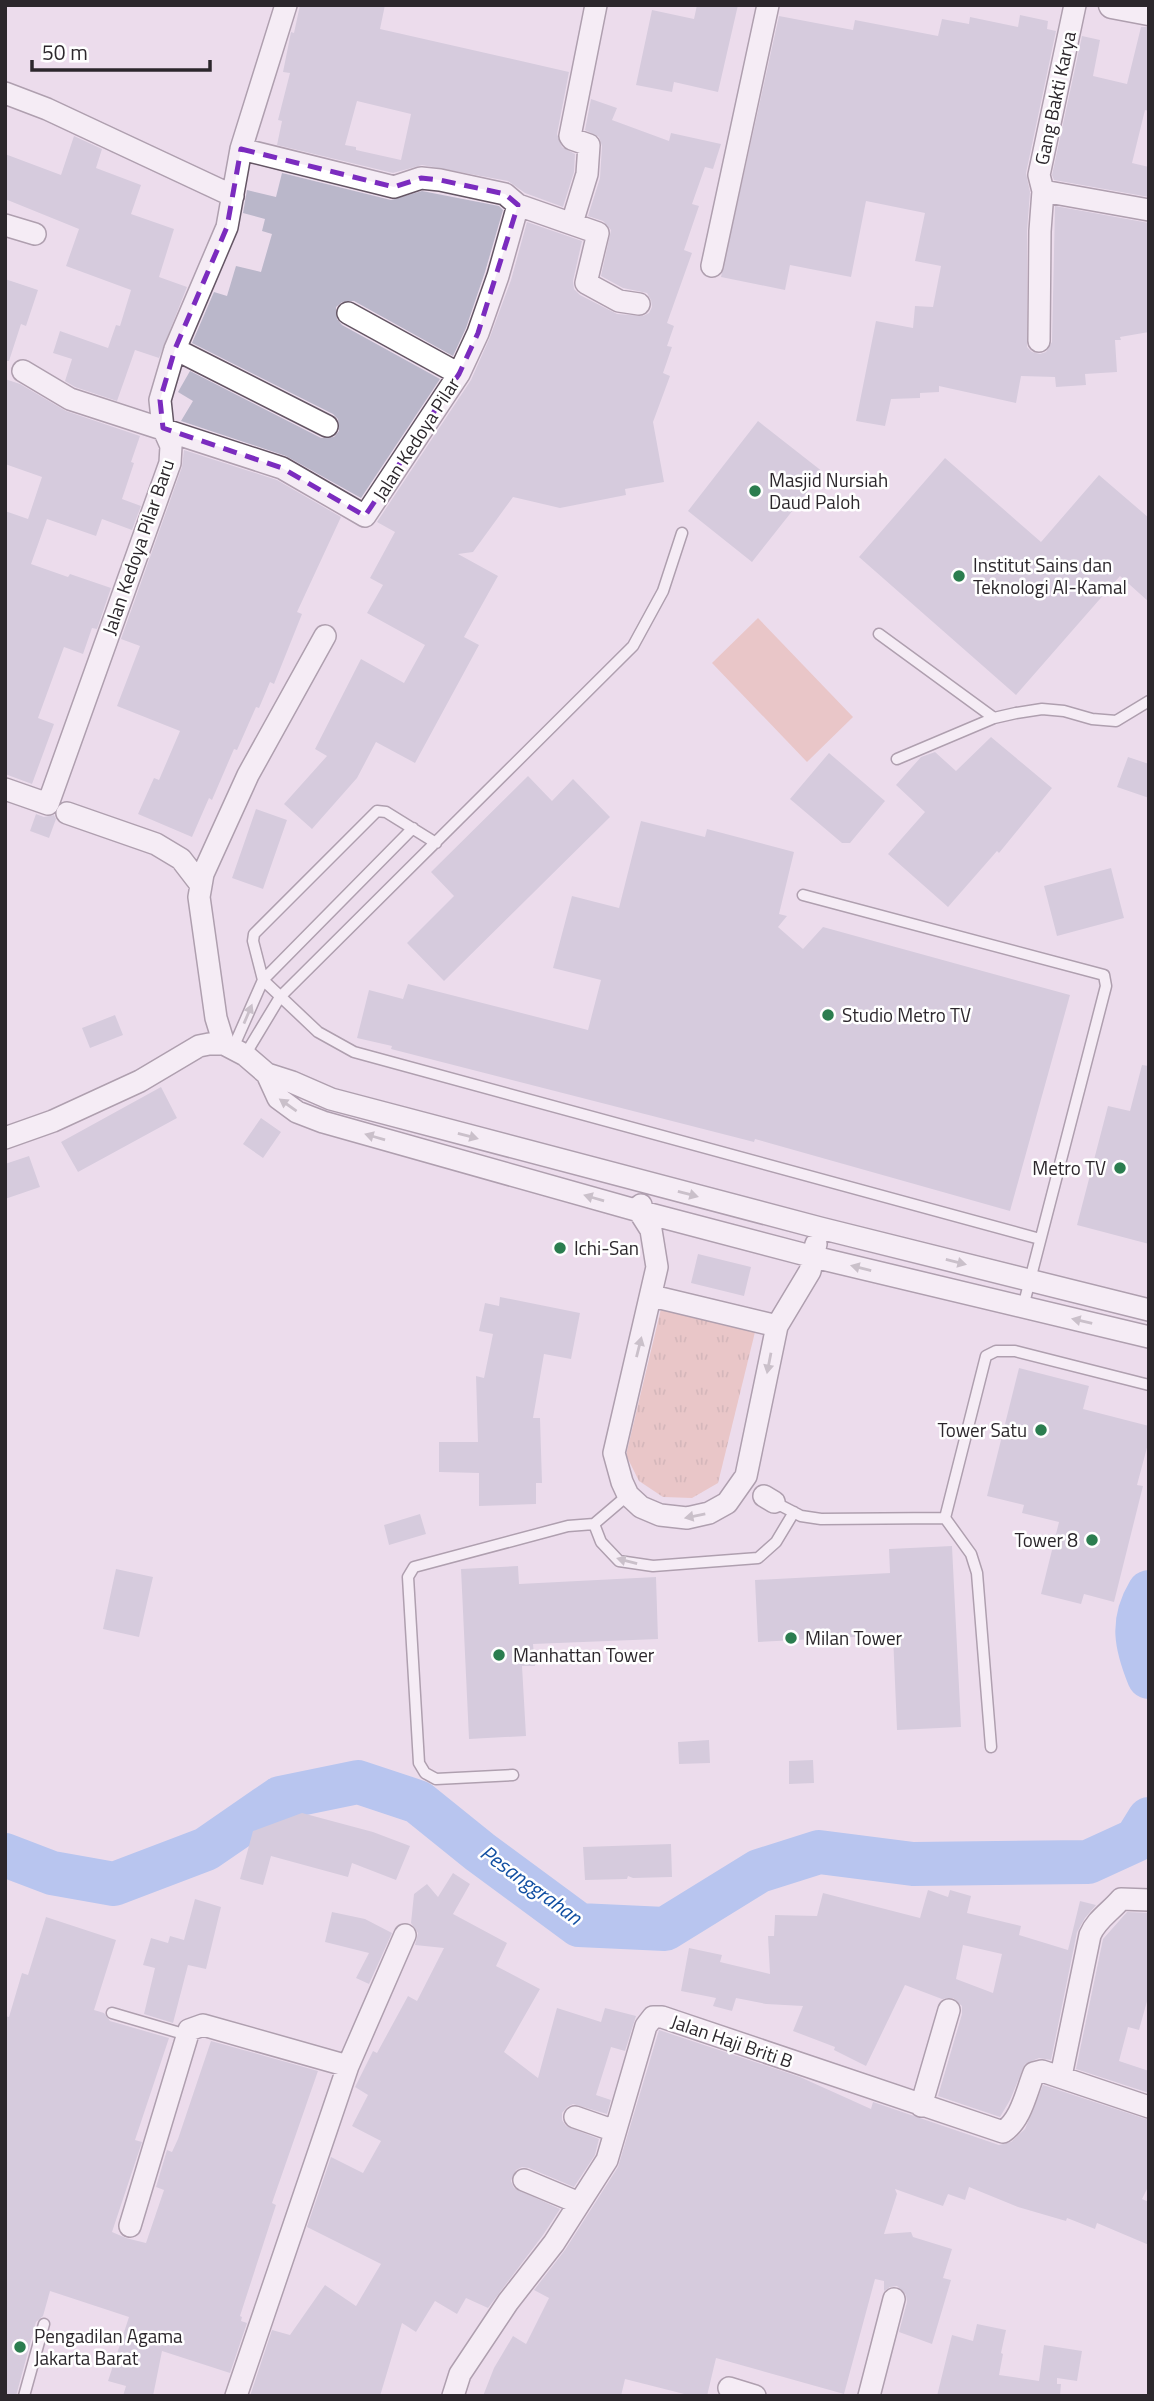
<svg xmlns="http://www.w3.org/2000/svg" width="1154" height="2401" font-family="'Titillium Web',sans-serif">
  <defs>
    <pattern id="grass-tufts" width="24" height="20" patternUnits="userSpaceOnUse" patternTransform="scale(1.75)"><rect width="24" height="20" fill="#e4ab9b"/><path d="M3 7l-1-3M5 7V3M7 7l1-3M15 17l-1-3M17 17v-4M19 17l1-3" fill="none" stroke="#b98b7f"/></pattern>
  </defs>
  <rect width="100%" height="100%" fill="#ecdcec"/>
  <path fill="url(#grass-tufts)" d="M661,1309L755,1332L718,1483L692,1498L663,1497L639,1481L626,1455Z"/>
  <path fill="#e4ab9b" d="M758,618L853,717L807,762L712,663Z"/>
  <g fill="none" stroke-linecap="round" stroke-linejoin="round">
    <path stroke="#78a9f1" stroke-width="44" d="M1149,1592C1131,1622 1136,1645 1149,1677
      M5,1855L52,1873L114,1884L206,1849L280,1798L358,1782L418,1802L480,1852L579,1925L665,1929L759,1871L819,1852L913,1864L1088,1862L1136,1840L1149,1819"/>
  </g>
  <path fill="#bab7ca" fill-rule="evenodd" d="M300,5H385L380,29L569,72L557,134L562,147L575,154L574,172L563,207L525,193L508,181L422,165L393,173L277,145L282,121L278,120L290,73L283,72L291,32L294,33ZM357,101L411,114L401,160L356,150V147L345,145Z
    M697,5H738L718,92L674,82L672,92L636,85L652,10L694,19Z
    M1020,15L1048,21L1047,29L1056,31L1026,173L1030,192L1027,231V347L1032,352L1040,354L1046,352L1052,342L1055,206L1149,223V332L1120,337L1121,340H1115L1117,372L1085,374L1086,385L1056,387L1055,377L1021,376L1016,403L939,386V392L920,393V398L891,399L885,426L856,421L876,321L913,328L915,306L933,307L941,266L915,261L925,213L866,201L851,277L790,265L785,290L721,277L779,16L853,30L855,20L938,36L942,19L969,24L970,17L1018,27Z
    M1141,27H1149V111L1145,110L1132,163L1149,167V197L1054,180L1052,175L1082,36L1100,40L1093,76L1127,84Z
    M591,99L617,108L612,120L669,141L671,133L721,144L713,169L705,167L692,204L699,206L684,250L692,253L667,323L674,326L667,346L672,347L663,373L670,376L653,422L664,482L625,489L626,495L560,508L513,497L473,552L458,554L498,576L464,637L479,645L415,763L376,742L357,778L312,829L284,804L327,756L315,749L361,659L404,683L425,645L367,613L383,585L370,578L395,532L377,522L471,380L490,337L511,280L527,222L582,241L573,281L574,289L580,295L617,314L643,316L649,313L652,307L651,300L647,293L623,288L601,276L611,230L603,221L588,216L600,178L602,146L599,137L585,130Z
    M74,136L102,149L96,168L141,185L131,214L174,229L159,277L187,287L159,358L135,350L117,401L75,387L65,381L72,359L53,353L60,331L108,348L116,325L120,326L131,290L66,266L79,229L5,199V154L61,175Z
    M282,173L391,200L422,191L499,206L503,210L485,272L466,328L453,356L354,301L342,302L336,307L337,319L342,325L440,379L361,498L286,456L181,421L193,401L178,392L190,371L321,438L334,437L339,431L338,419L333,414L192,343L214,292L227,296L236,266L261,272L272,234L262,231L265,219L243,213L247,190L276,197Z
    M5,279L38,290L26,326L21,324L9,361H5Z
    M5,379L20,384L66,411L140,436L131,462L134,463L122,499L141,506L132,530L102,519L96,536L47,519L31,564L68,577L70,574L111,588L97,629L92,628L83,654L64,647L38,718L54,724L32,784L5,774V511L28,519L42,477L5,464Z
    M758,421L823,472L752,562L688,511Z
    M184,450L277,480L341,517L297,612L302,614L274,684L270,682L259,708L256,707L237,750L234,749L212,800L209,798L192,837L138,814L154,778L159,780L180,731L117,706L140,646L121,639L182,467Z
    M945,458L1041,542L1099,475L1149,518V602L1120,576L1016,695L859,557Z
    M991,737L1052,788L999,853L997,851L948,907L888,854L925,812L896,785L921,757L935,752L956,771Z
    M829,753L885,801L850,843H842L790,799Z
    M1128,757L1149,764V798L1117,787Z
    M528,776L552,801L573,779L610,817L444,981L407,943L454,896L431,872Z
    M256,809L287,820L263,889L232,878Z
    M36,814L44,817L54,815L56,819L49,838L30,831Z
    M641,821L705,837L707,829L794,852L779,914L787,916L778,927L803,949L823,927L1070,995L1010,1211L755,1139L754,1142L391,1049L392,1046L357,1038L369,990L403,999L408,984L588,1030L601,980L553,968L572,896L619,908Z
    M1111,868L1124,918L1057,936L1044,886Z
    M115,1015L123,1035L90,1048L82,1028Z
    M1142,1065L1149,1066V1244L1077,1225L1108,1106L1130,1111Z
    M161,1087L177,1118L78,1172L61,1142Z
    M261,1118L281,1132L263,1158L243,1144Z
    M29,1156L40,1187L5,1199V1164Z
    M698,1254L751,1267L744,1296L691,1283Z
    M500,1297L580,1313L571,1359L544,1354L533,1418H540L542,1483H536V1504L479,1506V1473L439,1472V1442H478L476,1376L484,1378L493,1334L479,1331L485,1303L499,1306Z
    M1019,1368L1089,1386L1083,1409L1149,1426V1440L1137,1485L1143,1486L1114,1602L1084,1594L1081,1604L1041,1594L1059,1522L1022,1513L1024,1505L987,1496Z
    M420,1514L426,1534L389,1545L384,1525Z
    M952,1546L961,1727L897,1730L893,1635L758,1642L755,1580L890,1573L889,1549Z
    M518,1566L519,1584L656,1577L658,1639L533,1644L535,1666H522L526,1736L469,1739L461,1569Z
    M116,1569L153,1577L139,1637L103,1629Z
    M709,1740L710,1763L679,1764L678,1742Z
    M813,1760L814,1783L789,1784V1761Z
    M302,1813L373,1832L410,1846L396,1880L352,1863L348,1877L271,1856L263,1885L240,1879L253,1831Z
    M671,1844L672,1877L633,1878L628,1876L627,1879L585,1880L583,1847Z
    M453,1873L470,1884L453,1914L507,1943L496,1966L540,1989L504,2052L538,2078L557,2008L601,2022L605,2008L636,2016L625,2051L611,2047L596,2095L611,2100L607,2114L573,2104L567,2107L562,2113V2120L566,2126L599,2139L595,2155L574,2187L529,2168L522,2167L516,2170L511,2181L514,2188L560,2209L543,2235L488,2308L466,2298L457,2314L435,2301L416,2332L402,2323L380,2396H250L272,2330L290,2335L325,2285L356,2306L381,2264L307,2227L331,2157L363,2173L381,2141L352,2126L368,2095L355,2087L373,2051L377,2053L408,1996L417,2001L444,1948L415,1945L418,1933L411,1923L414,1894L427,1884L438,1897Z
    M928,1890L948,1897L950,1890L971,1896L967,1913L1021,1926L1019,1935L1068,1950L1080,1901L1096,1905L1085,1918L1077,1932L1051,2060L1039,2058L1025,2064L1010,2100L1000,2117L938,2096L962,2014V2006L953,1998L942,1999L905,1985L866,2066L834,2050L835,2047L793,2031L803,2006L766,2004L736,1998L732,2011L713,2006L716,1998L681,1991L689,1948L722,1955L720,1962L770,1974L768,1936H774L775,1915L817,1916L823,1893L920,1918ZM963,1945L1002,1954L993,1993L956,1979Z
    M195,1899L221,1907L206,1969L188,1965L173,2023L144,2014L155,1968L143,1965L151,1938L168,1943L170,1936L184,1940Z
    M332,1912L365,1919L392,1933L369,1984L356,1978L369,1953L325,1942Z
    M1127,1912L1149,1913V1994L1139,2030L1128,2027L1119,2061L1149,2071V2093L1076,2069L1103,1939Z
    M46,1917L116,1940L94,2010L104,2013L110,2021L169,2038L135,2140L142,2142L112,2232L126,2238L146,2243L164,2190L156,2187L167,2150L172,2152L178,2139L211,2041L318,2071L272,2203L276,2205L240,2316L242,2317L241,2321L247,2323L230,2373L162,2351L153,2396H123L126,2386L108,2381L129,2317L50,2291L43,2316L36,2322L16,2396H5V2016L9,2017L22,1973L28,1975Z
    M659,2030L800,2077L871,2109L873,2102L999,2145L1011,2142L1025,2129L1043,2085L1149,2120V2185L1142,2199L1149,2202V2245L1097,2223L1095,2229L1067,2218L1066,2221L1018,2207L969,2187L965,2200L948,2194L943,2206L895,2189L897,2194L884,2234L911,2232L913,2237L952,2249L943,2278L951,2280L932,2344L899,2332L907,2302L906,2295L897,2286L890,2287L884,2291V2281L875,2279L844,2394L716,2358L707,2396H692L625,2379L621,2396H483L494,2368L513,2336L526,2344L549,2298L534,2290L565,2250L618,2167Z
    M977,2324L1006,2330L1001,2353L1003,2354L999,2375L1039,2381L1044,2345L1082,2351L1077,2381L1057,2378V2384H1061L1060,2396H937L952,2335L973,2341Z"/>
  <g fill="none" stroke-linecap="round" stroke-linejoin="round">
    <defs>
      <path id="service" d="M879,634L994,718
        M897,759L994,718L1016,713L1042,709L1064,711L1092,719L1116,721L1149,701
        M436,843L386,812L377,811L254,934L253,941L263,980L318,1032L354,1052L1040,1239
        M803,895L1104,975L1106,986L1023,1307
        M233,1048L263,980L413,828
        M245,1055L280,997L633,646L663,591L682,533
        M774,1502L801,1516L821,1519L945,1518L971,1554L977,1573L991,1747
        M945,1518L986,1356L996,1351H1015L1149,1385
        M594,1524L601,1542L619,1561L653,1566L758,1558L776,1542L794,1512
        M513,1775L436,1779L425,1773L419,1763L408,1577L414,1567L568,1526L594,1524L628,1495
        M112,2013L187,2035
        M24,2396L44,2324"/>
      <path id="minor" d="M5,93L47,109L233,196
        M241,149L394,187L421,178L440,180L505,194L518,205
        M1043,191L1149,210
        M572,223L587,174L589,145L572,139L570,136L596,5
        M5,225L35,234
        M712,266L768,5
        M348,313L459,374
        M1039,341L1040,231L1043,191L1039,175L1075,5
        M175,349L327,426
        M23,371L70,399L282,468L365,516L459,374L478,333L498,276L518,205L598,233L586,283L619,301L639,304
        M5,789L48,804L170,463L171,446L163,428L160,400L175,349L227,227L241,149L286,5
        M67,813L156,844L181,859L201,885
        M224,1044L216,1018L199,897L203,874L248,775L325,636
        M267,1074L292,1082L331,1099L820,1228L1149,1310
        M5,1138L53,1121L140,1081L199,1046L209,1044H224L245,1055L267,1074L278,1098L297,1112L323,1122L639,1211L814,1257L1149,1337
        M641,1205L639,1211L651,1230L657,1267L614,1453L622,1482L628,1495L641,1507L660,1515L687,1518L709,1513L727,1503L746,1476L777,1326L810,1271L816,1244
        M652,1296L777,1326
        M764,1496L774,1502
        M1061,2076L1090,1935C1096,1920 1110,1912 1121,1899L1149,1900
        M921,2106L949,2010
        M575,2117L615,2131
        M524,2180L579,2203
        M130,2226L189,2030L203,2025L348,2066
        M729,2388L755,2396
        M236,2396L348,2066L405,1935
        M453,2396L460,2374L508,2302L554,2243L607,2160L646,2026L653,2017H662L1003,2132C1021,2120 1026,2093 1034,2073L1042,2071L1149,2107
        M869,2396L894,2299"/>
      <path id="tertiary" d="M1112,5L1149,12"/>
    </defs>
    <use href="#service" stroke="#645664" stroke-width="13"/>
    <use href="#minor" stroke="#645664" stroke-width="24"/>
    <use href="#tertiary" stroke="#645664" stroke-width="29"/>
    <use href="#service" stroke="#fff" stroke-width="10"/>
    <use href="#minor" stroke="#fff" stroke-width="21"/>
    <use href="#tertiary" stroke="#fff" stroke-width="26"/>
  </g>
  <defs><path id="oneway-solid" d="M-6-.8H1V-3.2L6.5 0L1 3.2V.8H-6Z" transform="scale(1.75)"/></defs>
  <g fill="#a09ea0">
    <use href="#oneway-solid" transform="translate(248 1014) rotate(-67)"/>
    <use href="#oneway-solid" transform="translate(288 1105) rotate(-145)"/>
    <use href="#oneway-solid" transform="translate(468 1136) rotate(15)"/>
    <use href="#oneway-solid" transform="translate(375 1137) rotate(-164)"/>
    <use href="#oneway-solid" transform="translate(688 1194) rotate(15)"/>
    <use href="#oneway-solid" transform="translate(594 1198) rotate(-164)"/>
    <use href="#oneway-solid" transform="translate(956 1262) rotate(14)"/>
    <use href="#oneway-solid" transform="translate(861 1268) rotate(-166)"/>
    <use href="#oneway-solid" transform="translate(1082 1321) rotate(-167)"/>
    <use href="#oneway-solid" transform="translate(639 1347) rotate(-76)"/>
    <use href="#oneway-solid" transform="translate(769 1363) rotate(101)"/>
    <use href="#oneway-solid" transform="translate(695 1516) rotate(169)"/>
    <use href="#oneway-solid" transform="translate(627 1561) rotate(-165)"/>
  </g>
  <path d="M0 0H1154V2401H0ZM241,149L394,187L421,178L440,180L505,194L518,205L478,333L459,374L365,516L282,468L163,428L160,400L175,349L227,227Z" fill="#ecdcec" fill-opacity=".55" fill-rule="evenodd"/>
  <path fill="none" stroke="#7b2cbf" stroke-width="5" stroke-dasharray="14 9" stroke-linejoin="round" d="M241,149L394,187L421,178L440,180L505,194L518,205L478,333L459,374L365,516L282,468L163,428L160,400L175,349L227,227Z"/>
  <g fill="#2b7d4f" stroke="#fff" stroke-width="2.5">
    <circle cx="755" cy="491" r="7"/>
    <circle cx="959" cy="576" r="7"/>
    <circle cx="828" cy="1015" r="7"/>
    <circle cx="1120" cy="1168" r="7"/>
    <circle cx="560" cy="1248" r="7"/>
    <circle cx="1041" cy="1430" r="7"/>
    <circle cx="1092" cy="1540" r="7"/>
    <circle cx="791" cy="1638" r="7"/>
    <circle cx="499" cy="1655" r="7"/>
    <circle cx="20" cy="2347" r="7"/>
  </g>
  <g text-anchor="middle" stroke-width="5" stroke-linejoin="round" paint-order="stroke">
    <g font-size="19" fill="#2c272c" stroke="#fff">
      <text transform="translate(1055 98) rotate(-78)" y="7">Gang Bakti Karya</text>
      <text transform="translate(416 439) rotate(-57)" y="7">Jalan Kedoya Pilar</text>
      <text transform="translate(138 547) rotate(-71)" y="7">Jalan Kedoya Pilar Baru</text>
      <text transform="translate(732 2041) rotate(19)" y="7">Jalan Haji Briti B</text>
    </g>
    <g font-size="19" fill="#2c272c" stroke="#fff" text-anchor="start">
      <text x="769" y="487">Masjid Nursiah<tspan x="769" dy="22">Daud Paloh</tspan></text>
      <text x="973" y="572">Institut Sains dan<tspan x="973" dy="22">Teknologi Al-Kamal</tspan></text>
      <text x="842" y="1022">Studio Metro TV</text>
      <text x="1106" y="1175" text-anchor="end">Metro TV</text>
      <text x="574" y="1255">Ichi-San</text>
      <text x="1027" y="1437" text-anchor="end">Tower Satu</text>
      <text x="1078" y="1547" text-anchor="end">Tower 8</text>
      <text x="805" y="1645">Milan Tower</text>
      <text x="513" y="1662">Manhattan Tower</text>
      <text x="34" y="2343">Pengadilan Agama<tspan x="34" dy="22">Jakarta Barat</tspan></text>
    </g>
    <g font-size="21" font-style="italic" fill="#114fa2" stroke="#fff">
      <text transform="translate(531 1885) rotate(36)" y="7">Pesanggrahan</text>
    </g>
  </g>
  <rect width="1154" height="2401" fill="none" stroke="#2c272c" stroke-width="14"/>
  <path d="M32 60v10h178v-10" fill="none" stroke="#2c272c" stroke-width="3.5"/>
  <text x="42" y="60" font-size="21" fill="#2c272c" stroke="#ffffff" stroke-width="5" paint-order="stroke">50 m</text>
</svg>
